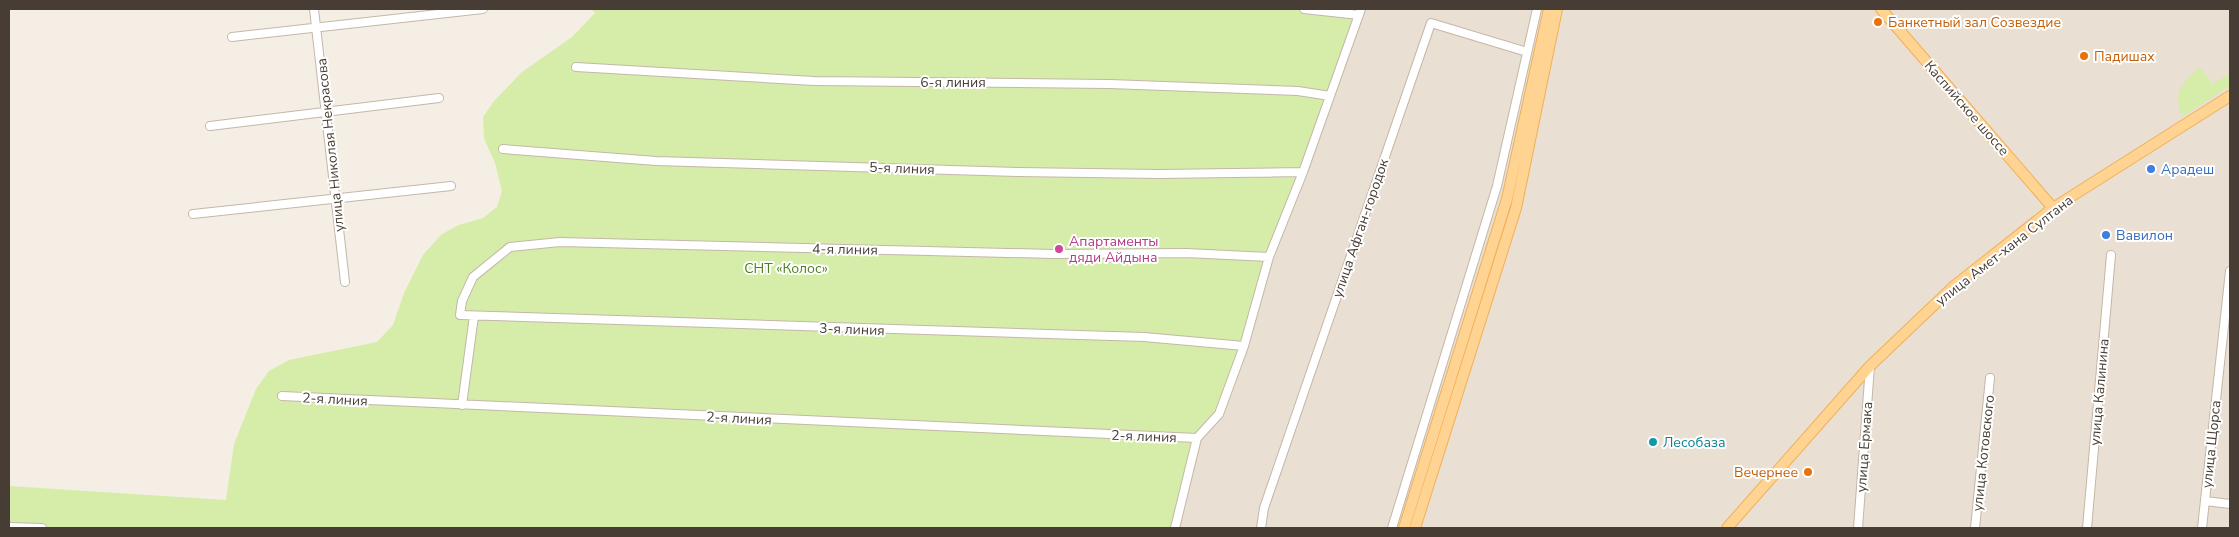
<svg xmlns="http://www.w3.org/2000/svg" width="2239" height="537" font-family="'Nunito Sans',sans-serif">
  <rect width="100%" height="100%" fill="#f4eee5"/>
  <path fill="#e9dfd2" d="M1359,9H2230V528H1173L1197,432L1211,418L1264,264Z"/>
  <path fill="#d6eda9" d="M591,9H1359L1264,264L1226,389L1218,409L1197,432L1173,528H9V486L226,500L234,444L256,389L269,371L289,360L377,342L393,325L404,293L423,255L442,234L459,225L483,218L497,207L502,191L495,163L484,138L483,117L494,101L522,72L572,37L595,13Z
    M2200,67L2212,84L2230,73V86L2182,117C2172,91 2182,84 2200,67Z"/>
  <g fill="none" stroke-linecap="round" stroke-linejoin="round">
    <defs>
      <path id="minor" d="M314,9L345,282
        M1304,9L1359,15
        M232,37L483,9
        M576,67L814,81L1110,84L1298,91L1330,96
        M210,126L439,98
        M503,149L656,161L1017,172L1159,174L1303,172
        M193,214L451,186
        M1244,346L1144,337L460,315L462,301L473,277L510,247L560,242L1053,254L1186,253L1269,257
        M282,396L1197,438
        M462,405L474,316
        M2205,501L2230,504
        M9,527L42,528
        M1175,528L1197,438L1219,414L1244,346L1269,257L1303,172L1361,9
        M1261,528L1264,508L1431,23L1527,52
        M1392,528L1497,186L1537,9
        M1858,528L1870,366
        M1975,528L1990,378
        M2087,528L2111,255
        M2202,528L2230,271"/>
      <path id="major" d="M1881,9L2053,208
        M1404,528L1507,199L1549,9
        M1415,528L1516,208L1557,9
        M1727,528L1870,366L1953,287L2053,208L2230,96"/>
    </defs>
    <use href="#minor" stroke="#c4b7a9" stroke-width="10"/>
    <use href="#major" stroke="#f1b056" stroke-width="12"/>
    <use href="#minor" stroke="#fff" stroke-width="8"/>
    <use href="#major" stroke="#ffd493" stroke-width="10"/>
  </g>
  <g fill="#e8710a" stroke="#fff" stroke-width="2">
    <circle cx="1878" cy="22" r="5"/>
    <circle cx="2084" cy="56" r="5"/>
    <circle cx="1808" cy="472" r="5"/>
  </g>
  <g fill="#3f7fe0" stroke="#fff" stroke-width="2">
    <circle cx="2151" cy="169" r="5"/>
    <circle cx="2106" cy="235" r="5"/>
  </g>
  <circle fill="#d1479c" stroke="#fff" stroke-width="2" cx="1059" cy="249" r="5"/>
  <circle fill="#0f9aa8" stroke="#fff" stroke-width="2" cx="1653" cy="442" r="5"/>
  <g text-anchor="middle" stroke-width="4" stroke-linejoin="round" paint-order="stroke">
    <g font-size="14" fill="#c56008" stroke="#fff" text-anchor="start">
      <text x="1888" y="27">Банкетный зал Созвездие</text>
      <text x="2094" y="61">Падишах</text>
      <text x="1798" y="477" text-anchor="end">Вечернее</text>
    </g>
    <g font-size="14" fill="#473d34" stroke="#fff">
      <text x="953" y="87">6-я линия</text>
      <text transform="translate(1967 108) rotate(49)" y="5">Каспийское шоссе</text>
      <text transform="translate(330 145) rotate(-96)" y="5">улица Николая Некрасова</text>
      <text transform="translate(902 168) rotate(2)" y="5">5-я линия</text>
      <text transform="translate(1360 228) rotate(-71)" y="5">улица Афган-городок</text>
      <text transform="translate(845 249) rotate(1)" y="5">4-я линия</text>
      <text transform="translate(2004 250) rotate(-38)" y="5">улица Амет-хана Султана</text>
      <text transform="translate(852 329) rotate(2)" y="5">3-я линия</text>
      <text transform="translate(2099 392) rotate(-85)" y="5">улица Калинина</text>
      <text transform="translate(335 399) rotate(3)" y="5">2-я линия</text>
      <text transform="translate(739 418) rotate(3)" y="5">2-я линия</text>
      <text transform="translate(1144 436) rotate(2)" y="5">2-я линия</text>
      <text transform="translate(2211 444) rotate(-84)" y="5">улица Щорса</text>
      <text transform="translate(1864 447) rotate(-86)" y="5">улица Ермака</text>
      <text transform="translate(1983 453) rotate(-84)" y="5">улица Котовского</text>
    </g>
    <g font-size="14" fill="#366cbe" stroke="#fff" text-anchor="start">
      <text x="2161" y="174">Арадеш</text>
      <text x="2116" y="240">Вавилон</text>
    </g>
    <g font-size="14" fill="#b23c85" stroke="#fff" text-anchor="start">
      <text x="1069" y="246">Апартаменты<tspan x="1069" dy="16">дяди Айдына</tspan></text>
    </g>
    <g font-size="14" fill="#4f7f20" stroke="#fff">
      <text x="786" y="273">СНТ «Колос»</text>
    </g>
    <g font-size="14" fill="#0d838f" stroke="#fff" text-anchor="start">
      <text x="1663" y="447">Лесобаза</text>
    </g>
  </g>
  <rect width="2239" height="537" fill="none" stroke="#473d34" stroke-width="20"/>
</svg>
